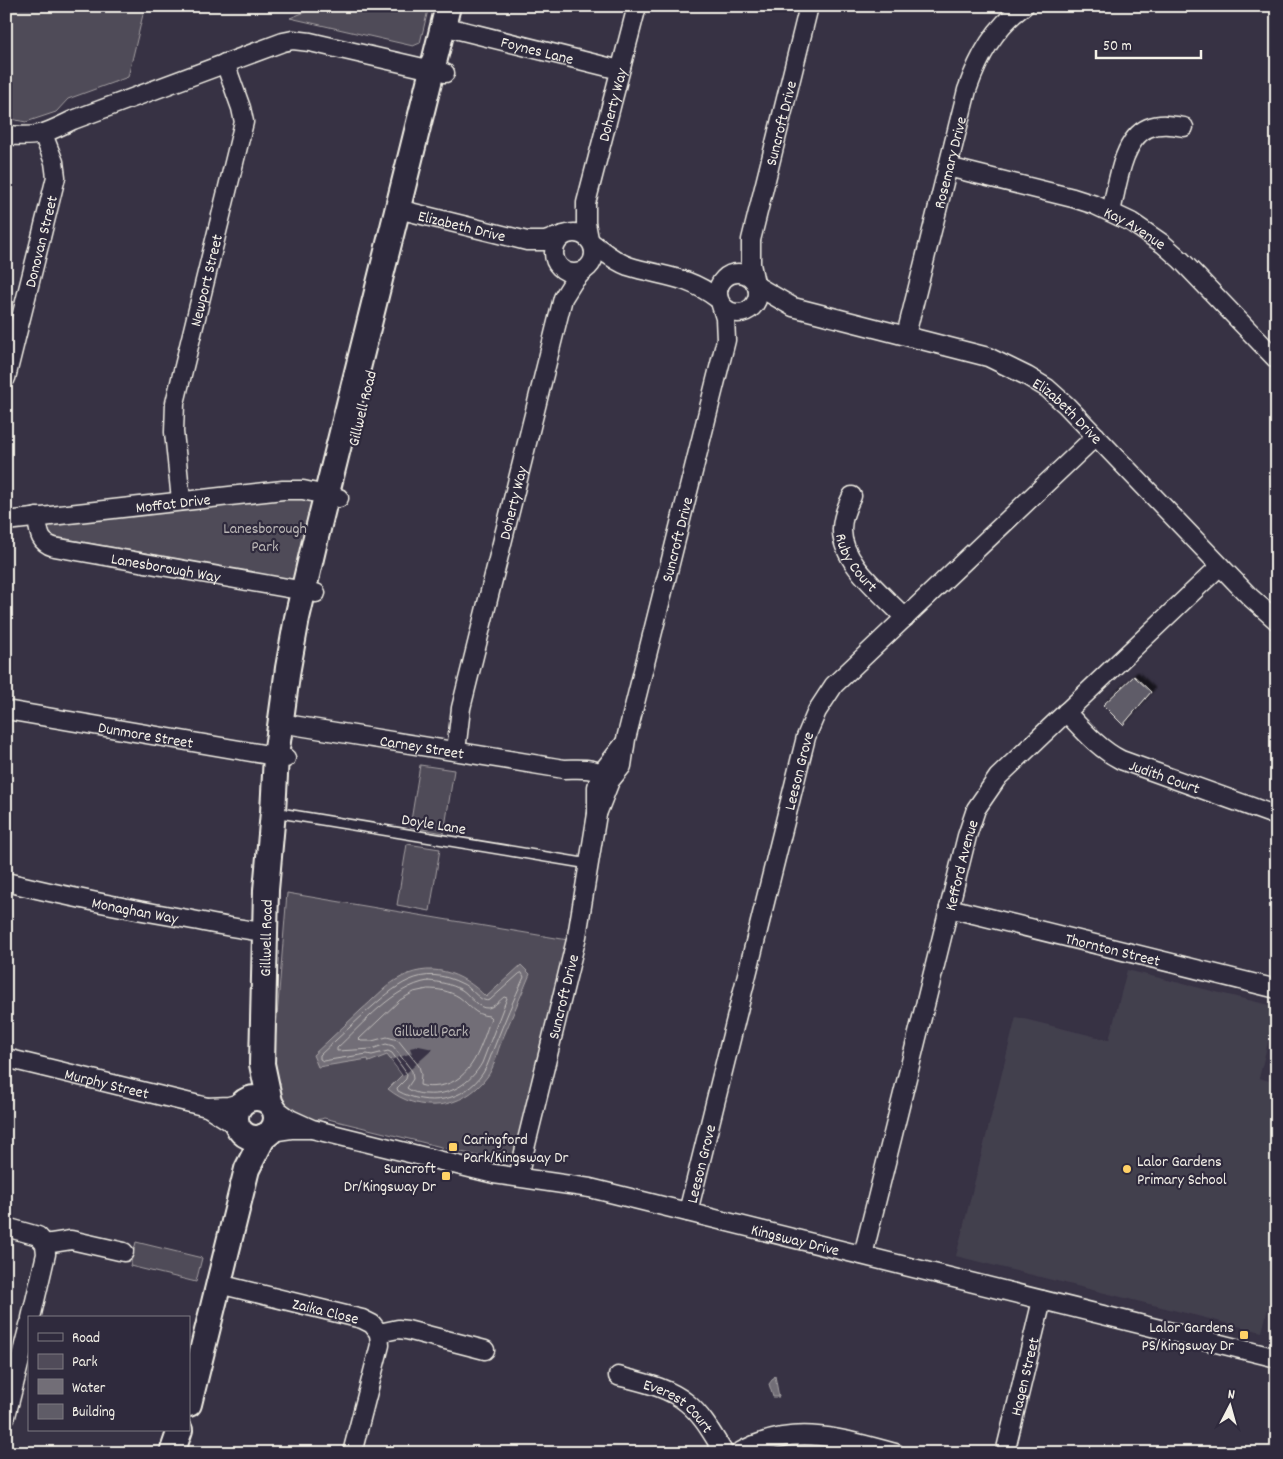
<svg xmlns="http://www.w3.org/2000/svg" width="1283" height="1459" font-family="Dekko,sans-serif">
  <defs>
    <filter id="shadow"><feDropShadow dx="4" dy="-4" stdDeviation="1" flood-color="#0009"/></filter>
  </defs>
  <rect width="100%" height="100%" fill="#373244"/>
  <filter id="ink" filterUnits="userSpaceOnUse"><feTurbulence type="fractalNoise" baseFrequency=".02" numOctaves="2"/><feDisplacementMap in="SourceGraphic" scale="10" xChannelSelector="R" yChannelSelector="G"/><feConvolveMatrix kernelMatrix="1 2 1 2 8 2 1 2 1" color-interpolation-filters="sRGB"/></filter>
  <g filter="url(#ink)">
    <path fill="#433f4e" d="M1127,970L1277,1007L1259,1078L1277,1083V1272L1262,1332L956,1256L1016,1017L1109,1040Z"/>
    <path fill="#504b59" stroke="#a29ea0" d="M6,6H145L128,77L68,99L56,112L26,122L6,118Z
      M320,6H429L420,43L413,46L290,18Z
      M292,494L314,501L294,578L290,579L55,537L49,534L48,529L50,522Z
      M420,765L454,770L444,833L410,827Z
      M407,844L440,849L430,911L397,905Z
      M287,893L568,940L517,1151C512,1162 500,1170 490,1159L324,1118C309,1124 293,1112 281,1104L272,1059L274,1054Z
      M136,1242L202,1258L196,1282L130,1266Z"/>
    <path fill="#726e77" stroke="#a6a2a4" d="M521,965L530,974C520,998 510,1021 500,1045C496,1056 494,1068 487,1077C463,1110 418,1114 388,1089L402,1075L387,1055L369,1062L368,1059L318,1067L313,1055C329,1040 345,1025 361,1010C373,1000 383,988 396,980C429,960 462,972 486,997Z
      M775,1376L779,1397H773L769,1384Z"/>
    <path fill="#373244" d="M419,1046L433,1049L403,1076L391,1060L412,1053L410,1048Z"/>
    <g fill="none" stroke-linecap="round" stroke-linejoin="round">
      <path stroke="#c0bdbb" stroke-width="1" d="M522,973L524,977C514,999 504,1022 495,1045C491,1054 489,1064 483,1073C464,1102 427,1107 398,1091L397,1088L406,1079L407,1074L392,1053L388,1051L372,1055L367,1054L323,1061L320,1059V1055C335,1041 350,1027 365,1013C396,986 420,962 463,984C472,988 481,1004 490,1000L519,974Z
        M428,981C440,982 451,984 462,990C470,995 477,1009 488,1008C494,1007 499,1001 504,997L507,998L482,1063C470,1084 450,1096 426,1094C419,1094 412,1092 407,1088L413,1079L412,1071L393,1046L386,1044L372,1049L337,1051V1048C362,1025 394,986 428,981Z
        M428,989C439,989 449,991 459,997C470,1005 474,1015 489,1016L491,1018C481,1045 473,1081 439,1086C432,1087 426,1087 420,1085L421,1074L419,1066L398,1040L387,1037L372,1041H361L359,1039L400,1000L414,992Z"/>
    </g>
    <path fill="#5f5c67" stroke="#f4f1e8" filter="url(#shadow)" d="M1134,676L1151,692L1123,725L1103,705Z"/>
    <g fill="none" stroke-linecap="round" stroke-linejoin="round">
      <defs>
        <path id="lane" d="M274,812L589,864"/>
        <g id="street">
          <path id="s1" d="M455,29L620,70"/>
          <path d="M6,135C39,138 44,134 73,120L283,42L293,40L310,42L445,73"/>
          <path id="s2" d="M948,167L1073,198L1095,205L1131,222L1163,244L1181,260L1277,360"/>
          <path id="s3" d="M398,209L527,241H545L563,235"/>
          <path d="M1111,212C1117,187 1122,139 1148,128C1160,123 1172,125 1184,127"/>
          <circle cx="574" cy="253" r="20"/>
          <path id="s4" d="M589,239L586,223V203L637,6"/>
          <path d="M592,243C603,251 614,261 628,266C663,277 687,275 718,299"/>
          <circle cx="738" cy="293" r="20"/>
          <path id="s5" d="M755,283L751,264V240L809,6"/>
          <path id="s6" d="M757,286L793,307L988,357L1027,376L1047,388L1066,405L1250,597L1277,621"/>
          <path id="s7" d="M906,335L967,90C979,56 995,27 1024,6"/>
          <path id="s8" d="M6,378L56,177L54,162L43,134"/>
          <path id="s9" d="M852,496C847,506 842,517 842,529C841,563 883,594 905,618"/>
          <path id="s10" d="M181,500L174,432L175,403L244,122L241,108L225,63"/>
          <path id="s11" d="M37,517C39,531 38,542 54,547L316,593"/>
          <path id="s12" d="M6,521L283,490H303L339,498"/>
          <path id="s13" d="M6,710L286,758"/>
          <path id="s14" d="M1066,712C1083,730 1099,749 1121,760L1277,816"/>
          <path id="s15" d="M280,723L564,769C581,769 597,766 609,780"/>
          <path id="s16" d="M456,751L461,708L563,298L573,282L583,271"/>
          <path id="s17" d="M597,814L610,781L622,766L626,739L726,340L725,318L721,305"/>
          <path id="s18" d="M6,882C65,896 123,908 182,918C210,923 237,929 265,932"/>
          <path id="s19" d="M949,908L1277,989"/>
          <path id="s20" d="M6,1058L207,1107L237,1126"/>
          <path d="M207,1107L229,1106L243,1102"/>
          <path id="s21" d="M275,1108L290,1119L312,1129L494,1174L590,1188L1277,1358"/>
          <path d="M271,1132L291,1129H309"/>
          <path id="s22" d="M518,1177L577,936L597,814V787L599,780L602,772L624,744"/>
          <path id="s23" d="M688,1212L806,737L817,711L834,685L1096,436"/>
          <path d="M6,1227L38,1236L45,1244"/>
          <path d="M45,1244L71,1240L124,1252"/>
          <path id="s24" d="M863,1255L967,836L976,809L998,777L1220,566"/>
          <path id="s25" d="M219,1284L362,1319L372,1324L379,1333L398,1329L407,1330L485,1350"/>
          <path d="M31,1318L46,1254L45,1244"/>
          <path id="s26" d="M618,1376C641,1382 668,1387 687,1403C703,1416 713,1435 724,1453"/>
          <path d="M6,1416L29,1325"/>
          <path d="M352,1453L380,1345L379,1333"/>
          <path d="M738,1453C792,1422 840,1438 895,1453"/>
          <path id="s27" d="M1005,1453L1042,1300"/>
        </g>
        <g id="secondary">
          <circle cx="256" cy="1118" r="20"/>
          <path id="s28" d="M270,1102L262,1064L266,890L273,812L276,756L288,668L297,618L315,541L448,6"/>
          <path d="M189,1404L247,1169L264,1136"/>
          <path d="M172,1453L180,1430"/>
        </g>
      </defs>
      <use href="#lane" stroke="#f4f1e8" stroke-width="12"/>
      <use href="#street" stroke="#f4f1e8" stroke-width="21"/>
      <use href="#secondary" stroke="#f4f1e8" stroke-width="28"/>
      <use href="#lane" stroke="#2f2a3d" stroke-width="9"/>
      <use href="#street" stroke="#2f2a3d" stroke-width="18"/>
      <use href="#secondary" stroke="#2f2a3d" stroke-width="24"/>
    </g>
  </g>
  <g fill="#ffd166" stroke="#2f2a3d" stroke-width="2">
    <rect x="448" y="1142" width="10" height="10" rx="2.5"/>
    <circle cx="1127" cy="1169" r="5"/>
    <rect x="441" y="1171" width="10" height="10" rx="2.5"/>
    <rect x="1239" y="1330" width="10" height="10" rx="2.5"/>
  </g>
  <g text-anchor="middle" stroke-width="4.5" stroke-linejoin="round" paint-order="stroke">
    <g font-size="16" fill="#f4f1e8" stroke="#2f2a3d">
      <text dy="6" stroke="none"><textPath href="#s1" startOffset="85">Foynes Lane</textPath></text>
      <text dy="6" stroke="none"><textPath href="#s4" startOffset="138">Doherty Way</textPath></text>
      <text dy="6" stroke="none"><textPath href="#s5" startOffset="164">Suncroft Drive</textPath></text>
      <text dy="6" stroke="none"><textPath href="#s7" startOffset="178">Rosemary Drive</textPath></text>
      <text dy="6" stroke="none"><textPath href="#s3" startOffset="66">Elizabeth Drive</textPath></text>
      <text dy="6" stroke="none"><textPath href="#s2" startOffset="198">Kay Avenue</textPath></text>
      <text dy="6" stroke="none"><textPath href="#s8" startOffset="141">Donovan Street</textPath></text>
      <text dy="6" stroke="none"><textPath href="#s10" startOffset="224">Newport Street</textPath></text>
      <text transform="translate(361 408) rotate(-76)" y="6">Gillwell Road</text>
      <text dy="6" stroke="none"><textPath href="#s6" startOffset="340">Elizabeth Drive</textPath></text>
      <text dy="6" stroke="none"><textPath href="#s12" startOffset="168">Moffat Drive</textPath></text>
      <text dy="6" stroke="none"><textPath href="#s16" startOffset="255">Doherty Way</textPath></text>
      <text dy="6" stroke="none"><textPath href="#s17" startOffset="288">Suncroft Drive</textPath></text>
      <text dy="6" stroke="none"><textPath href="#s9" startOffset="72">Ruby Court</textPath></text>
      <text dy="6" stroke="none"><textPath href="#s11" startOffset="151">Lanesborough Way</textPath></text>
      <text dy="6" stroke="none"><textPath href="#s13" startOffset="142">Dunmore Street</textPath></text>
      <text dy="6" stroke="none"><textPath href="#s15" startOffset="144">Carney Street</textPath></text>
      <text dy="6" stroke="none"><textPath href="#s23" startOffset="455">Leeson Grove</textPath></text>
      <text dy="6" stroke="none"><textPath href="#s14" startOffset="120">Judith Court</textPath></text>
      <text transform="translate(434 823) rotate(9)" y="6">Doyle Lane</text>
      <text dy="6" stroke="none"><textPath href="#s24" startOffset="402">Kefford Avenue</textPath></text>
      <text dy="6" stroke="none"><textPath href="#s18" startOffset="132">Monaghan Way</textPath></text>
      <text dy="6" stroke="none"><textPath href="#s28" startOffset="165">Gillwell Road</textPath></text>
      <text dy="6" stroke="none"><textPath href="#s19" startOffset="169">Thornton Street</textPath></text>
      <text dy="6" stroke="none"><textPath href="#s22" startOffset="186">Suncroft Drive</textPath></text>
      <text dy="6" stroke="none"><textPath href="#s20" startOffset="104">Murphy Street</textPath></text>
      <text dy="6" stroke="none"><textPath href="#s23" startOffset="50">Leeson Grove</textPath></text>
      <text dy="6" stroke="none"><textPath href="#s21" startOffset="539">Kingsway Drive</textPath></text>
      <text dy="6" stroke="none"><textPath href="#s25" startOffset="110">Zaika Close</textPath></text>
      <text dy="6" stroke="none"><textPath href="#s27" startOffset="79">Hagen Street</textPath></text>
      <text dy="6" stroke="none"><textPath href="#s26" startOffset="69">Everest Court</textPath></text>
    </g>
    <g font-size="16" fill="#bbb7b6" stroke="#2f2a3d">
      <text x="265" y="533">Lanesborough<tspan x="265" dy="18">Park</tspan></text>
      <text x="431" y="1036">Gillwell Park</text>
    </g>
    <g font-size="16" fill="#f4f1e8" stroke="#2f2a3d" text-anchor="start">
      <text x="463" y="1144">Caringford<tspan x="463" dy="18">Park/Kingsway Dr</tspan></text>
      <text x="1137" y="1166">Lalor Gardens<tspan x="1137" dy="18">Primary School</tspan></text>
      <text x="436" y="1173" text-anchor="end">Suncroft<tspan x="436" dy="18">Dr/Kingsway Dr</tspan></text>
      <text x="1234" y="1332" text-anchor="end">Lalor Gardens<tspan x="1234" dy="18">PS/Kingsway Dr</tspan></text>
    </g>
  </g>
  <rect width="1283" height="1459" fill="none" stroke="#2f2a3d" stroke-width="25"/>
  <rect x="12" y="12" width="1258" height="1434" fill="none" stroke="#f4f1e8" stroke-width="2" filter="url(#ink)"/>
  <rect x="28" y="1316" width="162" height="115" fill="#2f2a3d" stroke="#7e7a81"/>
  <rect x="38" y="1333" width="25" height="8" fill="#2f2a3d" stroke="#7e7a81"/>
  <text x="72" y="1342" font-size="15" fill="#f4f1e8">Road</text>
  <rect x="38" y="1354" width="25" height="15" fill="#504b59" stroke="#7e7a81"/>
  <text x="72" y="1366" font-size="15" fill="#f4f1e8">Park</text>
  <rect x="38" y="1379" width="25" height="15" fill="#726e77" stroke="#7e7a81"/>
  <text x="72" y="1392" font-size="15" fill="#f4f1e8">Water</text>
  <rect x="38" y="1404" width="25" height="15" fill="#5f5c67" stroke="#7e7a81"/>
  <text x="72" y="1416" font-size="15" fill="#f4f1e8">Building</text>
  <g transform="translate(1230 1406) rotate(6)" stroke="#2f2a3d" stroke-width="4" paint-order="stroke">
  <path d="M0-4L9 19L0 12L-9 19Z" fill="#f4f1e8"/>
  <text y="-8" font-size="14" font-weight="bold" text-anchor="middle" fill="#f4f1e8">N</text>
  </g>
  <path d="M1096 50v8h105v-8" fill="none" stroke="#f4f1e8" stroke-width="2.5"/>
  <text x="1103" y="50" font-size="15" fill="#f4f1e8" stroke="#2f2a3d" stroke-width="4" paint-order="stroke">50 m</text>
</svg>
